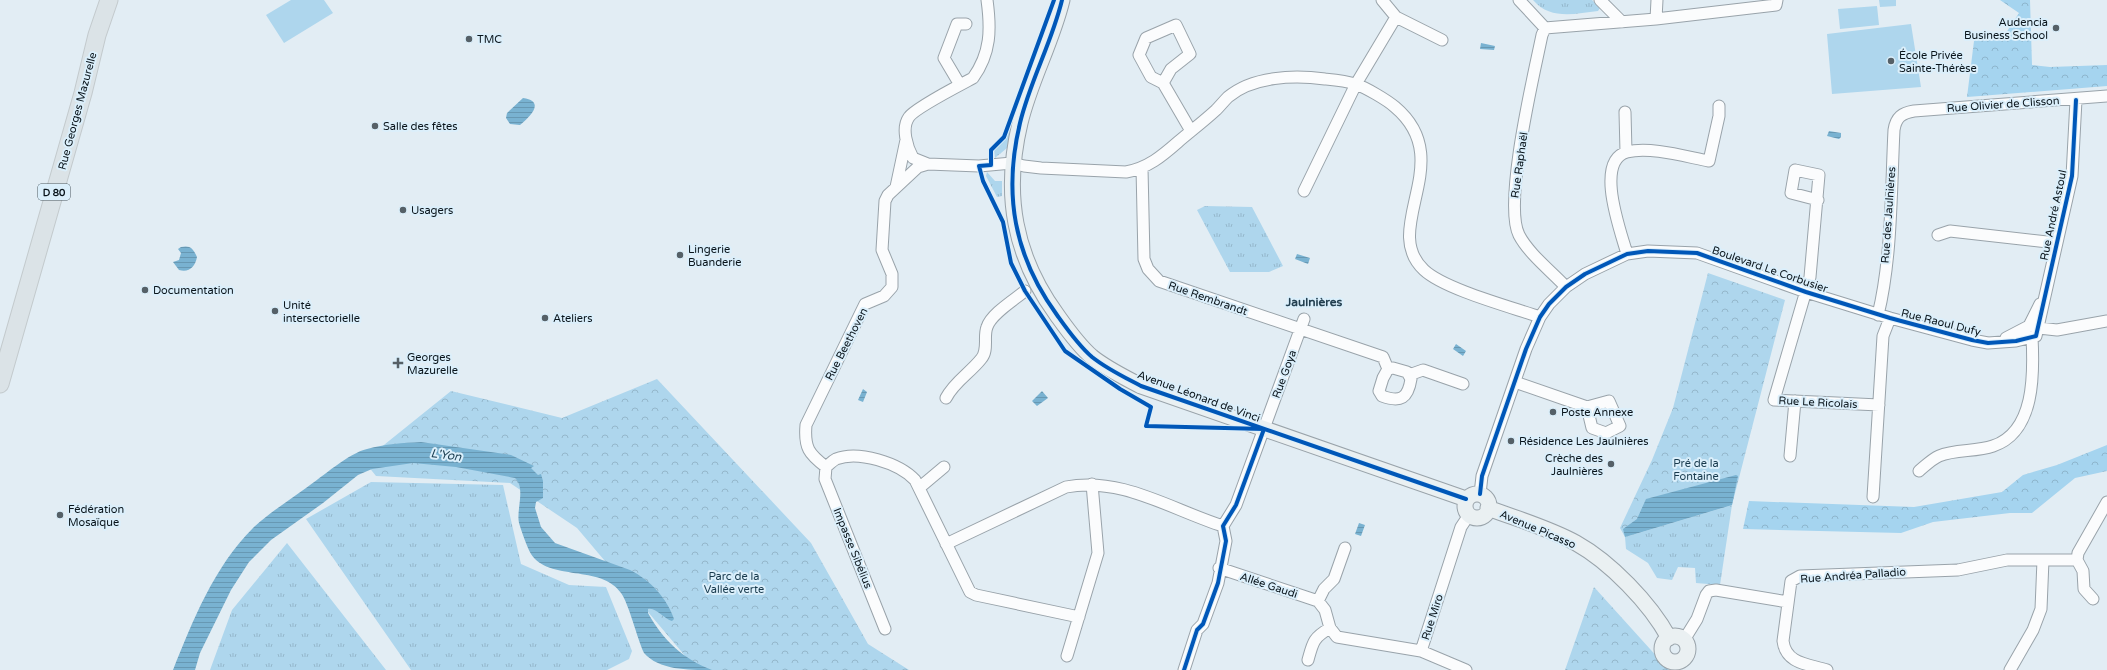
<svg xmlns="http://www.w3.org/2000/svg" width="2107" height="670" font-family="'Varela Round',sans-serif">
  <defs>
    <pattern id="grass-tufts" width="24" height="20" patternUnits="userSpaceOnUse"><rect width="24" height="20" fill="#aed6ed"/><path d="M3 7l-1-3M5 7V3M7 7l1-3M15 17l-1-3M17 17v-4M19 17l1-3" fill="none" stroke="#94b7cb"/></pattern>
    <pattern id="forest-crowns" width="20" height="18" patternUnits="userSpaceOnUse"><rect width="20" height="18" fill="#a5d4ef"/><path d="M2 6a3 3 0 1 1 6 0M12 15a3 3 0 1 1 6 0" fill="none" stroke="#8db5cc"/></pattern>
    <pattern id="park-crowns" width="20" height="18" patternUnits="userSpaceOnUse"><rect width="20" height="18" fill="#aed6ed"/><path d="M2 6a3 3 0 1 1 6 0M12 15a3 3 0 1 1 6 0" fill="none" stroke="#94b7cb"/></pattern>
    <pattern id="water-rules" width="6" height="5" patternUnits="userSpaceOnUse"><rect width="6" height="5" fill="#79b2d1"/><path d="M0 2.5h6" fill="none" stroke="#6798b3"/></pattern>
  </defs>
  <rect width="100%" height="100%" fill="#e2edf4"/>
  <path fill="url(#grass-tufts)" d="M1533,0H1592L1600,8L1598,11C1574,14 1550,20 1533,0Z
    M1011,124L1007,148L995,158L994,149L1005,139Z
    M987,172L995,181H1002V196L997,197L986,176Z
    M1205,206L1252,207L1283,266L1269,272H1230L1197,210Z
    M371,482L503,485L521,564L569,585L606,587L632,651L629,659L607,670H411L306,519Z
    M1732,505L1720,585L1696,583L1695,568L1678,567L1672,580L1657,578L1648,563L1626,549L1625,537Z
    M287,543L386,670H210L232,610Z"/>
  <path fill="url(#forest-crowns)" d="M2000,0H2030L2032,65L2050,67L2107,65V86L1967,97L1975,33L2004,36L2019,13Z
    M2107,445V471L2075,478L2032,513H2010L1933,522L1901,533L1743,529L1749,501L1914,507L2002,492L2023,475L2057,465Z"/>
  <path fill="url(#park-crowns)" d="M1708,273L1785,300L1732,505L1625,537L1620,528L1652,460L1673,408Z
    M657,379L811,543L868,644L909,670H697L577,528L510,483L376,476L364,461L451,391L562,418Z
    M1594,587L1669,670H1565Z"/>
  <path fill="#aed6ed" d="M291,0H324L333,13L284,43L266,15Z
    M1879,0H1896V6L1880,7Z
    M1877,6L1879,25L1840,29L1838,9Z
    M1911,24L1921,87L1832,94L1827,34Z"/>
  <path fill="url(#water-rules)" d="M1481,43L1495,46L1494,50L1480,49Z
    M523,98C546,101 530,117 520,125L510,124L506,118L507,113Z
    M1829,131L1841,133V137L1839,139L1827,136Z
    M181,247C190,245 193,248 197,257C195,267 189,273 179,270L173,262L179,260L181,253L178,249Z
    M1297,254L1310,258L1308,264L1295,259Z
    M1456,344L1466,351L1463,356L1453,349Z
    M863,389L867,392L863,402L858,400Z
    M1042,391L1048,398L1037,406L1032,401Z
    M421,442L511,455L534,466L531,468L538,475L541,474L543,481V498L536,502L535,508L541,527L555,543L630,570C650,580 667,598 674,619L672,621C664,619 656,607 648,609V613C663,640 683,659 712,670C687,670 659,670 644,653C637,638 629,604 621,593C601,564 549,582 531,554C527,547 521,530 519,523C516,510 526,488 515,478L456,467L413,463L372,469L358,475L323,503L271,540L249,562L231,590L200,653L195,670H173C193,620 214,567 253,528C269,513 288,501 306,488C322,477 349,453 367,449C385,444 403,443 421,442Z
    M1736,475L1738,476L1732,505L1625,537L1623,529L1637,519L1646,499Z
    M1359,523L1365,525L1361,536L1355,534Z"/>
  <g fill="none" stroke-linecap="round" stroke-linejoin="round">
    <defs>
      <path id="street" d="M1519,0L1545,28L1656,19L1776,5L1777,0
        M1600,0L1622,22
        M1396,17L1442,40
        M1656,19L1657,0
        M1545,28L1542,35C1534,74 1503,203 1519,235C1529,254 1551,271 1566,287
        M1163,83L1171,69L1190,54L1176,25L1146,38L1139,55L1151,77L1163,83L1191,131
        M960,85L944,58L957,24H966
        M1625,112L1626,152
        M928,164L913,158C907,147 901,128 909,117C915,108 960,85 973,78C991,53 991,29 987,0
        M1142,168L1144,259L1148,269L1159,281L1383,357L1388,369
        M896,187L906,140
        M1304,191L1356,84L1396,17L1382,0
        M1818,200L1791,193L1795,170L1819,175L1810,277L1774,400L1879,405
        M1938,235L1950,231L2056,243
        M1627,254C1621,232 1594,161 1627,152C1650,146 1687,157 1709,161L1719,116V106
        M1878,315C1892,258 1891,189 1894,130C1896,117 1902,113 1914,111L2107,96
        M2039,328L2057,330L2107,321
        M2006,338L2029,326L2040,304
        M1393,368L1407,372L1411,379C1408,398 1401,403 1382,396L1379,391L1383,378L1388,369Z
        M1409,375L1423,370L1463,384
        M1515,382L1587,407L1592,428L1606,433L1620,426L1609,401L1587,407
        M946,398C954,382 970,373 981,359C989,350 983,337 987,327C991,314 1014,300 1025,291
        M1790,456L1795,401
        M826,467C809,454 804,448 806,425L865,304L884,296L892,287V274L882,250L885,201L888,195L918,167L928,164L979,166L1012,163L1024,166L1041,168L1126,172C1148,168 1162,156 1178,142C1191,131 1204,121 1216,110C1220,106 1224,101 1228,97C1253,76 1294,75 1325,79C1335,80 1346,81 1355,84C1365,87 1387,100 1395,107C1459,161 1379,228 1424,270C1444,289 1511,307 1540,317
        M826,467C829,465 832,461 836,459C858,450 899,463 915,480L970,592L976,595L1079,617
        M826,467L825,479L885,629
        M1919,471C1925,466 1932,459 1939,456C1955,449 1976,452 1993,446C2035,432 2034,374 2032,337
        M919,488L944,467
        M1480,494L1482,476L1526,349L1540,317L1549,304L1566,287L1585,274L1627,254L1648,251L1697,253L1806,292L1890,318L1972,340L1988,343L2016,341L2036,336L2072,176L2076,100
        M1873,497L1883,336L1890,318
        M1223,526L1236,505L1304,319
        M946,544L1066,487C1121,476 1172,510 1223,526
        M2077,560L2083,571L2084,589L2093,599
        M1219,568L1318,601
        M1330,628L1337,637L1421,651L1461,527L1469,515
        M1684,640L1697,619L1706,595L1709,591L1716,590L1788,602
        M1421,651L1466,670
        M1067,656L1098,553L1092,484
        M1308,660C1313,642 1313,638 1330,628L1325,610L1318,601L1324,589L1334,579L1345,548
        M1184,670L1197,630L1203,624L1218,583L1226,541L1223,526
        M1827,670C1808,664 1786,664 1783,641L1791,581L1800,576L1958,570L2007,560H2043
        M2010,670L2033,630L2041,609L2043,560H2077L2078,553L2107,502"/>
      <path id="secondary" d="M1062,0C1052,42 1030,81 1020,123C1003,194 1014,256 1057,315C1067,329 1078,345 1092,357C1107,369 1124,377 1141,386L1466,499
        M1465 506a12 12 0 1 1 24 0a12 12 0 1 1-24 0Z
        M1488,508C1517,519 1549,528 1576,543C1610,562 1650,603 1669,638
        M1662 649a13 13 0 1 1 26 0a13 13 0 1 1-26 0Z"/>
      <path id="primary" d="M0,384L83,93L97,35L109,0"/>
    </defs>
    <use href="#street" stroke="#99a3aa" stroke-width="13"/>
    <use href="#secondary" stroke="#99a3aa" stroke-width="17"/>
    <use href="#primary" stroke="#c3cacd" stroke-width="19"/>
    <use href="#street" stroke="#fbfcfd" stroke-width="11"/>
    <use href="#secondary" stroke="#eaf0f2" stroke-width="15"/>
    <use href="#primary" stroke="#dbe3e7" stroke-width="17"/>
    <defs>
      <path id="cycleway" d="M1054,0L1004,137L991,150V165L979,166L983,181L1003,222L1011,263L1025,291L1065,351L1120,389L1151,407L1146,426L1264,429L1236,505L1223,526L1226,541L1218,583L1203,624L1197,630L1184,670
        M1062,0C1052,42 1030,81 1020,123C1003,194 1014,256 1057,315C1067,329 1078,345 1092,357C1107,369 1124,377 1141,386L1466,499
        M1480,494L1482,476L1526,349L1540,317L1549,304L1566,287L1585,274L1627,254L1648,251L1697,253L1806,292L1890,318L1972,340L1988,343L2016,341L2036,336L2072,176L2076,100"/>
    </defs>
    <use href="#cycleway" stroke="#dbeffb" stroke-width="6"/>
    <use href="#cycleway" stroke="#0057b8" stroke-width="4"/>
  </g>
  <g fill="#556067" stroke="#dbeffb" stroke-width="1.5">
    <circle cx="2056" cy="28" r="4"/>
    <circle cx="469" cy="39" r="4"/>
    <circle cx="1891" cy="61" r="4"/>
    <circle cx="375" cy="126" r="4"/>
    <circle cx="403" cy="210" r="4"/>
    <circle cx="680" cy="255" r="4"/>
    <circle cx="145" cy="290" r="4"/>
    <circle cx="275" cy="311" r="4"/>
    <circle cx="545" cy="318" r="4"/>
    <path d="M396 357h4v4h4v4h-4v4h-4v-4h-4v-4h4z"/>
    <circle cx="1553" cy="412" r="4"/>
    <circle cx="1511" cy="441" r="4"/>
    <circle cx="1611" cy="464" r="4"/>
    <circle cx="60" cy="515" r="4"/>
  </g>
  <g text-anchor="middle" stroke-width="4" stroke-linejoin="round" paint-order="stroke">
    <rect fill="#dbeffb" stroke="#48565e" stroke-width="1" x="38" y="184" width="32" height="16" rx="3"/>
    <g font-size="10" font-weight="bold" fill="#09141b">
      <text x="54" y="196">D 80</text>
    </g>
    <g font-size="11" fill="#09141b" stroke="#dbeffb" text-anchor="start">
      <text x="2048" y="26" text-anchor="end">Audencia<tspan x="2048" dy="13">Business School</tspan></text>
      <text x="477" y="43">TMC</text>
      <text x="1899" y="59">École Privée<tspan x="1899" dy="13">Sainte-Thérèse</tspan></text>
      <text x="383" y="130">Salle des fêtes</text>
      <text x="411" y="214">Usagers</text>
      <text x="688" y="253">Lingerie<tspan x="688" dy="13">Buanderie</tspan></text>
      <text x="153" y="294">Documentation</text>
      <text x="283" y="309">Unité<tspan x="283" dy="13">intersectorielle</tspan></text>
      <text x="553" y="322">Ateliers</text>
      <text x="407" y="361">Georges<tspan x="407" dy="13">Mazurelle</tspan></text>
      <text x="1561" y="416">Poste Annexe</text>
      <text x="1519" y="445">Résidence Les Jaulnières</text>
      <text x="1603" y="462" text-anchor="end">Crèche des<tspan x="1603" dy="13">Jaulnières</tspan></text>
      <text x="68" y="513">Fédération<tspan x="68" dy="13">Mosaïque</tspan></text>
    </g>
    <g font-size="11" fill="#09141b" stroke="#dbeffb">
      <text transform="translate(2003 104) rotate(-4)" y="4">Rue Olivier de Clisson</text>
      <text transform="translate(77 111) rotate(-75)" y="4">Rue Georges Mazurelle</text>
      <text transform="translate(1519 165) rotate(-82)" y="4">Rue Raphaël</text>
      <text transform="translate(1888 215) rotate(-86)" y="4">Rue des Jaulnières</text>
      <text transform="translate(2053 215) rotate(-78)" y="4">Rue André Astoul</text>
      <text transform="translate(1770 269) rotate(19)" y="4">Boulevard Le Corbusier</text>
      <text transform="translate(1208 298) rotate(19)" y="4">Rue Rembrandt</text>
      <text transform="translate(1941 322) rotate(14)" y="4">Rue Raoul Dufy</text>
      <text transform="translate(846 344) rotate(-63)" y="4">Rue Beethoven</text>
      <text transform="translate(1284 374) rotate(-70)" y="4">Rue Goya</text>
      <text transform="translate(1199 396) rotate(20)" y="4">Avenue Léonard de Vinci</text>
      <text transform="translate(1818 402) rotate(3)" y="4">Rue Le Ricolais</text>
      <text transform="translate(1538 529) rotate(23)" y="4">Avenue Picasso</text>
      <text transform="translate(853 548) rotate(68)" y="4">Impasse Sibélius</text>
      <text transform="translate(1853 575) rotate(-4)" y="4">Rue Andréa Palladio</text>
      <text transform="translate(1269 585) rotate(18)" y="4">Allée Gaudi</text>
      <text transform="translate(1432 617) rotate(-72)" y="4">Rue Miro</text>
    </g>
    <g font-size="11" fill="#183a4d" stroke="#dbeffb">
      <text x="1696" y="467">Pré de la<tspan x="1696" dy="13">Fontaine</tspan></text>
      <text x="734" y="580">Parc de la<tspan x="734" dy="13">Vallée verte</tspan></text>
    </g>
    <g font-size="12" font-weight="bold" fill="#233f50" stroke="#dbeffb">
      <text x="1314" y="306">Jaulnières</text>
    </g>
    <g font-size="12" font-style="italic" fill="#1a3c4f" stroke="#dbeffb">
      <text transform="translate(446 455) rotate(7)" y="4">L'Yon</text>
    </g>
  </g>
</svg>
